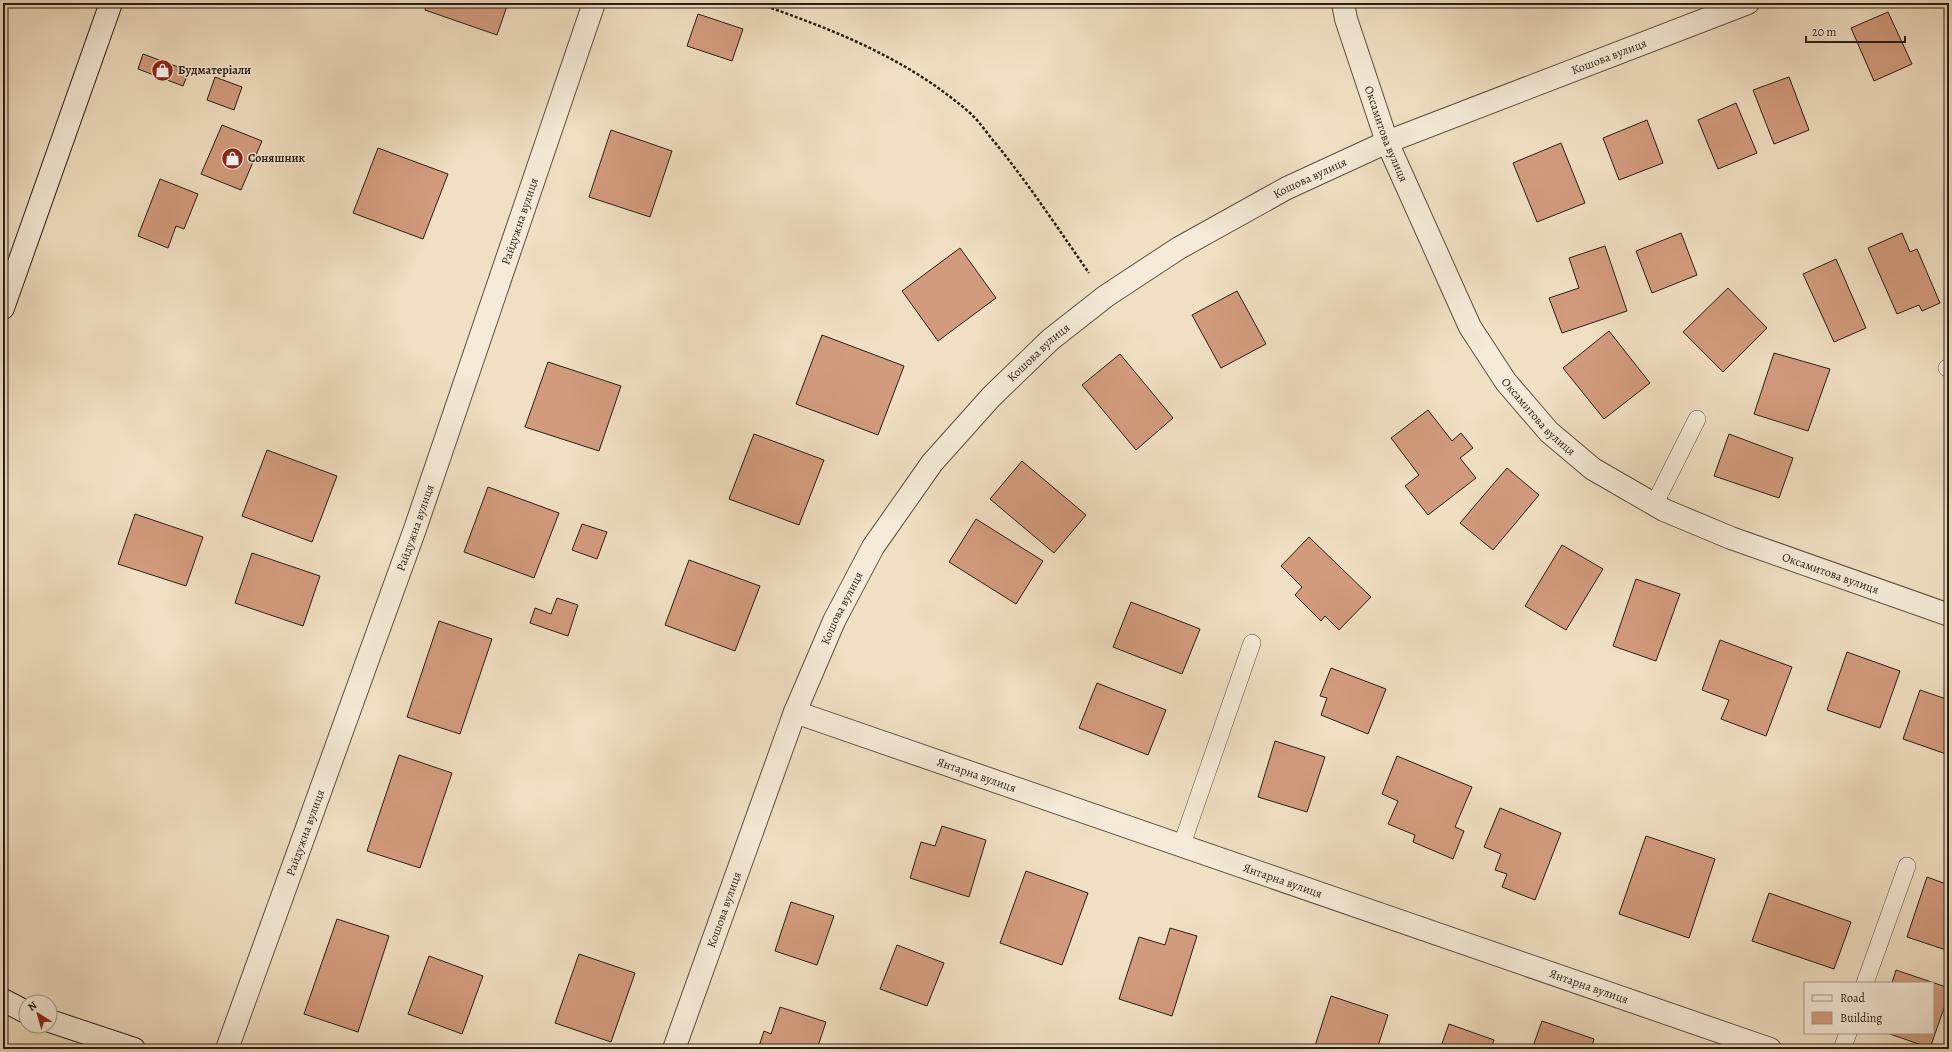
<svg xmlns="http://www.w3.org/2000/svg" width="1952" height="1052" font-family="Alegreya,serif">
  <rect width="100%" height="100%" fill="#f0dfc2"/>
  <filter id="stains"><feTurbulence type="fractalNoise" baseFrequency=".005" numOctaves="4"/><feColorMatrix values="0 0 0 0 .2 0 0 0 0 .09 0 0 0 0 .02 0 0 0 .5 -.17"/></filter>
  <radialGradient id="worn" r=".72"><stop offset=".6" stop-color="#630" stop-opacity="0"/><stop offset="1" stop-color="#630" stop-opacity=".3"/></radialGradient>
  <path fill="#d39b7e" stroke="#281e16" d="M427,3H508L497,35L425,10Z
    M1888,12L1912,64L1874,81L1851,28Z
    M698,14L743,29L732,61L687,46Z
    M143,54L189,71L183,86L138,69Z
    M215,77L242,87L234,110L207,100Z
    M1789,77L1809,130L1774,144L1753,90Z
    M1736,103L1757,153L1718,169L1698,120Z
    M1647,120L1663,163L1619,180L1603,138Z
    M222,125L262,141L241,190L201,174Z
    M611,130L672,151L650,217L589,197Z
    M1561,143L1585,203L1537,222L1513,163Z
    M378,148L448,174L423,239L353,213Z
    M160,179L198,194L184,229L176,226L168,248L138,236Z
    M1681,233L1697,275L1652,293L1636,251Z
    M1902,233L1910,252L1917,249L1940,303L1922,311L1919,305L1897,314L1868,248Z
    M1605,246L1627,311L1562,333L1549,298L1579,288L1569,258Z
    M960,248L996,298L938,341L902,291Z
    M1836,259L1866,328L1834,342L1803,274Z
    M1728,288L1767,328L1723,372L1683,332Z
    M1237,291L1266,344L1221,368L1192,315Z
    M1609,331L1650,383L1604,419L1563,368Z
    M822,335L904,366L878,435L796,404Z
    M1774,353L1830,369L1808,431L1754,414Z
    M1120,354L1173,418L1136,450L1082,385Z
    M548,362L621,386L599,451L525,427Z
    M1428,410L1452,441L1461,433L1473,448L1460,458L1476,478L1428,515L1405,486L1419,475L1391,438Z
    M754,434L824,460L799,525L729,499Z
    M1729,434L1793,458L1779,498L1714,476Z
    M267,450L337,476L312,542L242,516Z
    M1022,461L1086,515L1054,553L990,499Z
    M1507,468L1539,495L1493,550L1460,523Z
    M488,487L559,513L534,578L464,552Z
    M135,514L203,537L186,586L118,564Z
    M976,519L1043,561L1016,604L949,562Z
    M582,524L607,532L597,559L572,550Z
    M1309,537L1371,597L1339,630L1325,616L1321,621L1295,595L1302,587L1281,566Z
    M1562,545L1603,569L1566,630L1525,606Z
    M252,553L320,576L303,626L235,603Z
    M689,560L760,586L735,651L665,625Z
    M1636,579L1680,594L1656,661L1613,646Z
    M557,598L578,605L568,636L530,623L535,608L551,614Z
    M1131,602L1200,629L1182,674L1113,647Z
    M439,621L492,639L460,734L407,717Z
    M1720,640L1792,667L1766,736L1721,719L1729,700L1702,690Z
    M1847,652L1900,671L1880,728L1827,710Z
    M1331,668L1386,689L1368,734L1321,715L1327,698L1320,696Z
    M1097,683L1166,710L1148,755L1079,728Z
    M1920,690L1949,700V755L1903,739Z
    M1275,741L1325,757L1307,812L1258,797Z
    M399,755L452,773L420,868L367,851Z
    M1397,756L1472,787L1455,827L1464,831L1453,859L1413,842L1415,835L1388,824L1398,801L1382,794Z
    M1500,808L1561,833L1535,900L1502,887L1507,874L1495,870L1501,854L1484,847Z
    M942,826L986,840L969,897L910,878L921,842L935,846Z
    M1646,836L1715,859L1689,938L1619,914Z
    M1026,871L1088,893L1062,965L1000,943Z
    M1927,877L1949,885V951L1907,937Z
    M1769,893L1851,922L1834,969L1752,941Z
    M791,902L834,916L817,965L775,951Z
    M337,919L389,936L358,1032L304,1014Z
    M1170,928L1197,936L1172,1016L1119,999L1139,937L1165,945Z
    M897,945L944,963L927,1006L880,989Z
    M579,954L635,973L611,1042L555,1023Z
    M429,956L483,976L462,1034L408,1014Z
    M1896,970L1949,988V994L1930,1048L1887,1033H1933V983H1892Z
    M1331,996L1388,1015L1377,1049H1314Z
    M780,1007L826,1022L817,1049H758L764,1031L771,1034Z
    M1542,1021L1594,1039L1591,1049H1532Z
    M1449,1024L1494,1040L1491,1049H1440Z"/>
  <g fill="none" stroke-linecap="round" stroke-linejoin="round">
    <defs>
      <path id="lane" d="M1947,368L1949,369
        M1654,505L1697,419
        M1181,847L1252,643
        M1865,983L1907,866
        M1842,1049L1848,1033"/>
      <g id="street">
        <path id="s1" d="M1343,3L1346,19L1387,142L1470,327L1506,382L1549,432L1593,469L1664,510L1731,538L1949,615"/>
        <path id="s2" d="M795,712L1770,1049"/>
        <path id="s3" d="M227,1049L415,529L594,3"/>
        <path id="s4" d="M674,1049L795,712L834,621L873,547L932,463L991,397L1050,340L1106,296L1179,248L1287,188L1387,142L1748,3"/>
      </g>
      <path id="secondary" d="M3,308L111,3
        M3,1000L26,1012
        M50,1021L134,1049"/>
    </defs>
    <use href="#lane" stroke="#5a4e41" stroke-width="18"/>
    <use href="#street" stroke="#5a4e41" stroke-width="24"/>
    <use href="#secondary" stroke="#281e16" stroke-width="24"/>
    <path stroke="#281e16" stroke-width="2.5" stroke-dasharray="3 2" stroke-linecap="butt" d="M757,3C834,30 907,58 970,113C980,122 988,135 997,145C1030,186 1059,230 1089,273"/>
    <use href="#lane" stroke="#f5ead7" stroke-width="17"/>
    <use href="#street" stroke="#f5ead7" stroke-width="22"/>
    <use href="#secondary" stroke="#f5ead7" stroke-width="22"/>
  </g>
  <defs>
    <symbol id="shop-disc" viewBox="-11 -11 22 22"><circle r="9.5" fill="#8f2418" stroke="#f5ead7"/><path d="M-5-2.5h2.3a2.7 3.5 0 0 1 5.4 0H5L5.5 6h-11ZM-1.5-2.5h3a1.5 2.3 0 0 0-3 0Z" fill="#fff"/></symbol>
  </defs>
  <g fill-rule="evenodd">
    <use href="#shop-disc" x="150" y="58" width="25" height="25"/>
    <use href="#shop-disc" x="220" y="146" width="25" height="25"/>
  </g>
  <g text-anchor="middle" stroke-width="3" stroke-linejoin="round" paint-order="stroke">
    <g font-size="12" fill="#281e16" stroke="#f5ead7">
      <text dy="4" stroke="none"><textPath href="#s4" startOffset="1444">Кошова вулиця</textPath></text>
      <text dy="4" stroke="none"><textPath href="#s1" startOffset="138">Оксамитова вулиця</textPath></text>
      <text dy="4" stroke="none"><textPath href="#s4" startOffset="1121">Кошова вулиця</textPath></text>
      <text dy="4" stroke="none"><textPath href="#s3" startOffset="878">Райдужна вулиця</textPath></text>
      <text dy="4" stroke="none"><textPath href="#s4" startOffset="797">Кошова вулиця</textPath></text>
      <text dy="4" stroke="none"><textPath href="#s1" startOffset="462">Оксамитова вулиця</textPath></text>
      <text dy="4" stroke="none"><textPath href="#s3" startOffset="554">Райдужна вулиця</textPath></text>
      <text dy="4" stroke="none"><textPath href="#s1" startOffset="798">Оксамитова вулиця</textPath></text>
      <text dy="4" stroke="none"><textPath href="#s4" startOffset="472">Кошова вулиця</textPath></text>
      <text dy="4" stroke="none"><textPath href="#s2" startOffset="192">Янтарна вулиця</textPath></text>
      <text dy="4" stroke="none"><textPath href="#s3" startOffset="230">Райдужна вулиця</textPath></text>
      <text dy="4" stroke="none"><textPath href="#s2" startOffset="516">Янтарна вулиця</textPath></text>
      <text dy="4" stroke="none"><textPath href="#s4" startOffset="148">Кошова вулиця</textPath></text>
      <text dy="4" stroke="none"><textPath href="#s2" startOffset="840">Янтарна вулиця</textPath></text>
    </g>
    <g font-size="12" font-weight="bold" fill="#281e16" stroke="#f5ead7" text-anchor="start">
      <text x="178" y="74">Будматеріали</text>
      <text x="248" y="162">Соняшник</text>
    </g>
  </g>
  <rect width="1952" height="1052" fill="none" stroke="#f0dfc2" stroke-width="16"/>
  <rect x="4" y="4" width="1944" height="1044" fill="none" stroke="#281e16" stroke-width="2"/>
  <rect x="8" y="8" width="1936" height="1036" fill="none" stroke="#281e16"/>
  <rect x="1804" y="982" width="130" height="52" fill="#f5ead7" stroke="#a3988a"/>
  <rect x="1812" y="995" width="20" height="6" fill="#f5ead7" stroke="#a3988a"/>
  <text x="1840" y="1002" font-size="12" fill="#281e16">Road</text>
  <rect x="1812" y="1012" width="20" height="12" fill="#d39b7e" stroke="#a3988a"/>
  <text x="1840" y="1022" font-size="12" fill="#281e16">Building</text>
  <g transform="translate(38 1014) rotate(323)"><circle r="19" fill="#f5ead7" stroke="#a3988a"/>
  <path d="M0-3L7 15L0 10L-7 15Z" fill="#8f2418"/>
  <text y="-6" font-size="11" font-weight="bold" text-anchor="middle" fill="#281e16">N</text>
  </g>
  <path d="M1806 36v6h99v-6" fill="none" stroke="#281e16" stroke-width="2"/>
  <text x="1812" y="36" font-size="12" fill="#281e16" stroke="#f5ead7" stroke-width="3" paint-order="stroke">20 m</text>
  <rect width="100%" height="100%" filter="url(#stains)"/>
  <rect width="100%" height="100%" fill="url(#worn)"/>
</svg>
